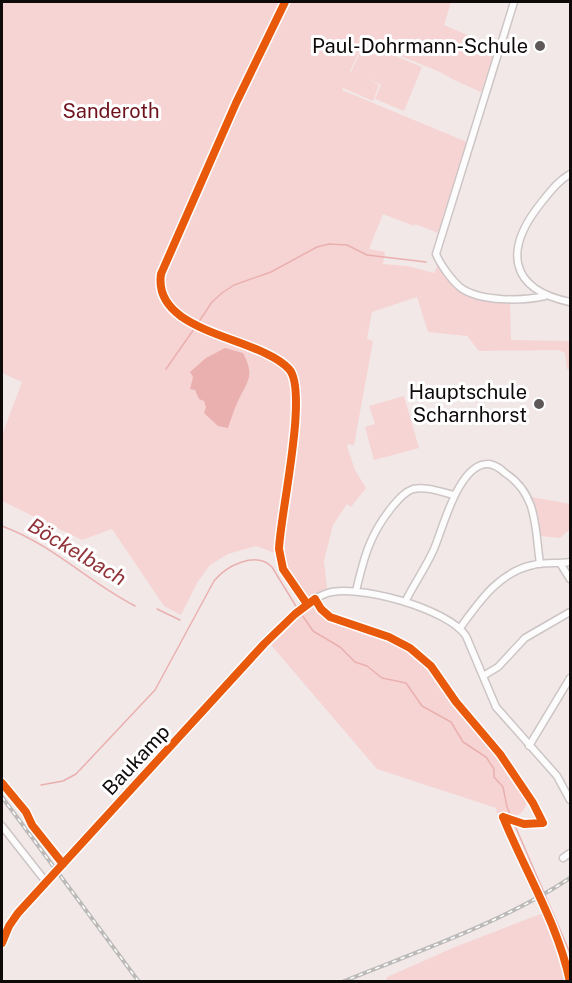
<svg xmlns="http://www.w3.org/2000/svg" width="572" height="983" font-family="'Public Sans',sans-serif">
  <rect width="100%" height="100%" fill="#f2e8e8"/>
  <path fill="#f6d4d3" d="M2,2H451L444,25L497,48L481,92L454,80L440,72L364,41L350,71L351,72L364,43L422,67L404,111L375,99L381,85L366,78L379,85L373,101L343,88L342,90L467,142L438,233L415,224L414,226L383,214L369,249L385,252L383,264L407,266L434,273L437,267H441L459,289L510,302L511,340L567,341L570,342V370L567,369L565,353L558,350L479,351L467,336L428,332L417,297L372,312L367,339L373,341L354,445L348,444L347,446L355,470L366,488L351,507L347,504L333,525L324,561L327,589L308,598H304L275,553L256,546L228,554L210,565L197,583L181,615L164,606L112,529L82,540L2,501V435L22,382L2,373Z
    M404,396L419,448L374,460L365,427L375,424L369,406Z
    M532,497L570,504V529L560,538L540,536Z
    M315,604L322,615L328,619L393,641L424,663L436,676L459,711L493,750L528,801L523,811L515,817L497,813L496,808L377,769L271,645C286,631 298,616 315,604Z
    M543,913L565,961L569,981H386L387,977L455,947Z"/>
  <path fill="#eab0af" d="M225,348L243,353C255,376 248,380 238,401C234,410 231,419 228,428L218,426L204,413L206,407L204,401L199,399L195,390L190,389L193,377L190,372L206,358Z"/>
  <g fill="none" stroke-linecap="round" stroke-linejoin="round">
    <path stroke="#eab0af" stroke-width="1.5" d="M198,323L212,302L222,293L234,285L271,272L317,247L329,244L347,245L367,255L426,262
      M166,369L194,329
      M2,526C53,545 87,581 135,606
      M157,609L180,620
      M300,612L313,631L340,647L355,662L367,666L382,678L406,683L422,706L451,722L463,742L486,757L494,769V777L503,787L507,807L570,953
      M41,785L63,781L76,774L155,690L214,581C227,565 256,551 272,567L297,608"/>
    <defs>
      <path id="street" d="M514,2L436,254C440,264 452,281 461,288C481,302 523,301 545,296
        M570,174C558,181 550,192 541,203C504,249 508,289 570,302
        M560,563L570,579
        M356,591C364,557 370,534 392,507C398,500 404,492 413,489C426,486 441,492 454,495
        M405,602C414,584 426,567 434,549C443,528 459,462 489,464C495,465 501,469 505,473C538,494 535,529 540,564
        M460,628C479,602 499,572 533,565C545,562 558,564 570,562
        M483,676L498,667L525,638L570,612
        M529,746L570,678
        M2,826L46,882
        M563,858L570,853
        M2,943L9,926L18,913L264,644C281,626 301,603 325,594C354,582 449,609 466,636L496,707L557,776L570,800"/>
    </defs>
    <use href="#street" stroke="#cdc5c5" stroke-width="9"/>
    <use href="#street" stroke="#fdfcfc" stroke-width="6"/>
    <defs>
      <path id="rail" d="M2,797L139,982
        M342,982C418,951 502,923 570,878"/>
    </defs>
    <use href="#rail" stroke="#bcb9b9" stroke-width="4"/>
    <use href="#rail" stroke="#fff" stroke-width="1.5" stroke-dasharray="4.5" stroke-linecap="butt"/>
    <defs>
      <path id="cycleway" d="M285,2L236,103L161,274C152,334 259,336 289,369C309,391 280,515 279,549L283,569L307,604
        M2,783L26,812L32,825L63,864
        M503,817C525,871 558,924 570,982
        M2,943L9,926L18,913L264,644L295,614L315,599L321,609L330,617L389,637L410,648L431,666L456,702L500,754L533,803L543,823L524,824L503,817"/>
    </defs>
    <use href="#cycleway" stroke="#fff" stroke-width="11"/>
    <use href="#cycleway" stroke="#e8590c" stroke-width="8"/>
  </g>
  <g fill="#5e5858" stroke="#fff" stroke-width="2">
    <circle cx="540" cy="46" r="6"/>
    <circle cx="539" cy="404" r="6"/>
  </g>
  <g text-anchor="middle" stroke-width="6" stroke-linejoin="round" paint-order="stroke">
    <g font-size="20" fill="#0f0a0a" stroke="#fff" text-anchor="end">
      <text x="528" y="53">Paul-Dohrmann-Schule</text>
      <text x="527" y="399">Hauptschule<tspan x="527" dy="23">Scharnhorst</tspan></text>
    </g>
    <g font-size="20" fill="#6e111c" stroke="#fff">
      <text x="111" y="118">Sanderoth</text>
    </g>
    <g font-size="20" fill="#0f0a0a" stroke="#fff">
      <text transform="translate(136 760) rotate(-47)" y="7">Baukamp</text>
    </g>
    <g font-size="21" font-style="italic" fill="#903338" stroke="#fff">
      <text transform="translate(77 552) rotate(31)" y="7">Böckelbach</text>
    </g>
  </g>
  <rect width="572" height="983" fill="none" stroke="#0f0a0a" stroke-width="6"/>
</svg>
